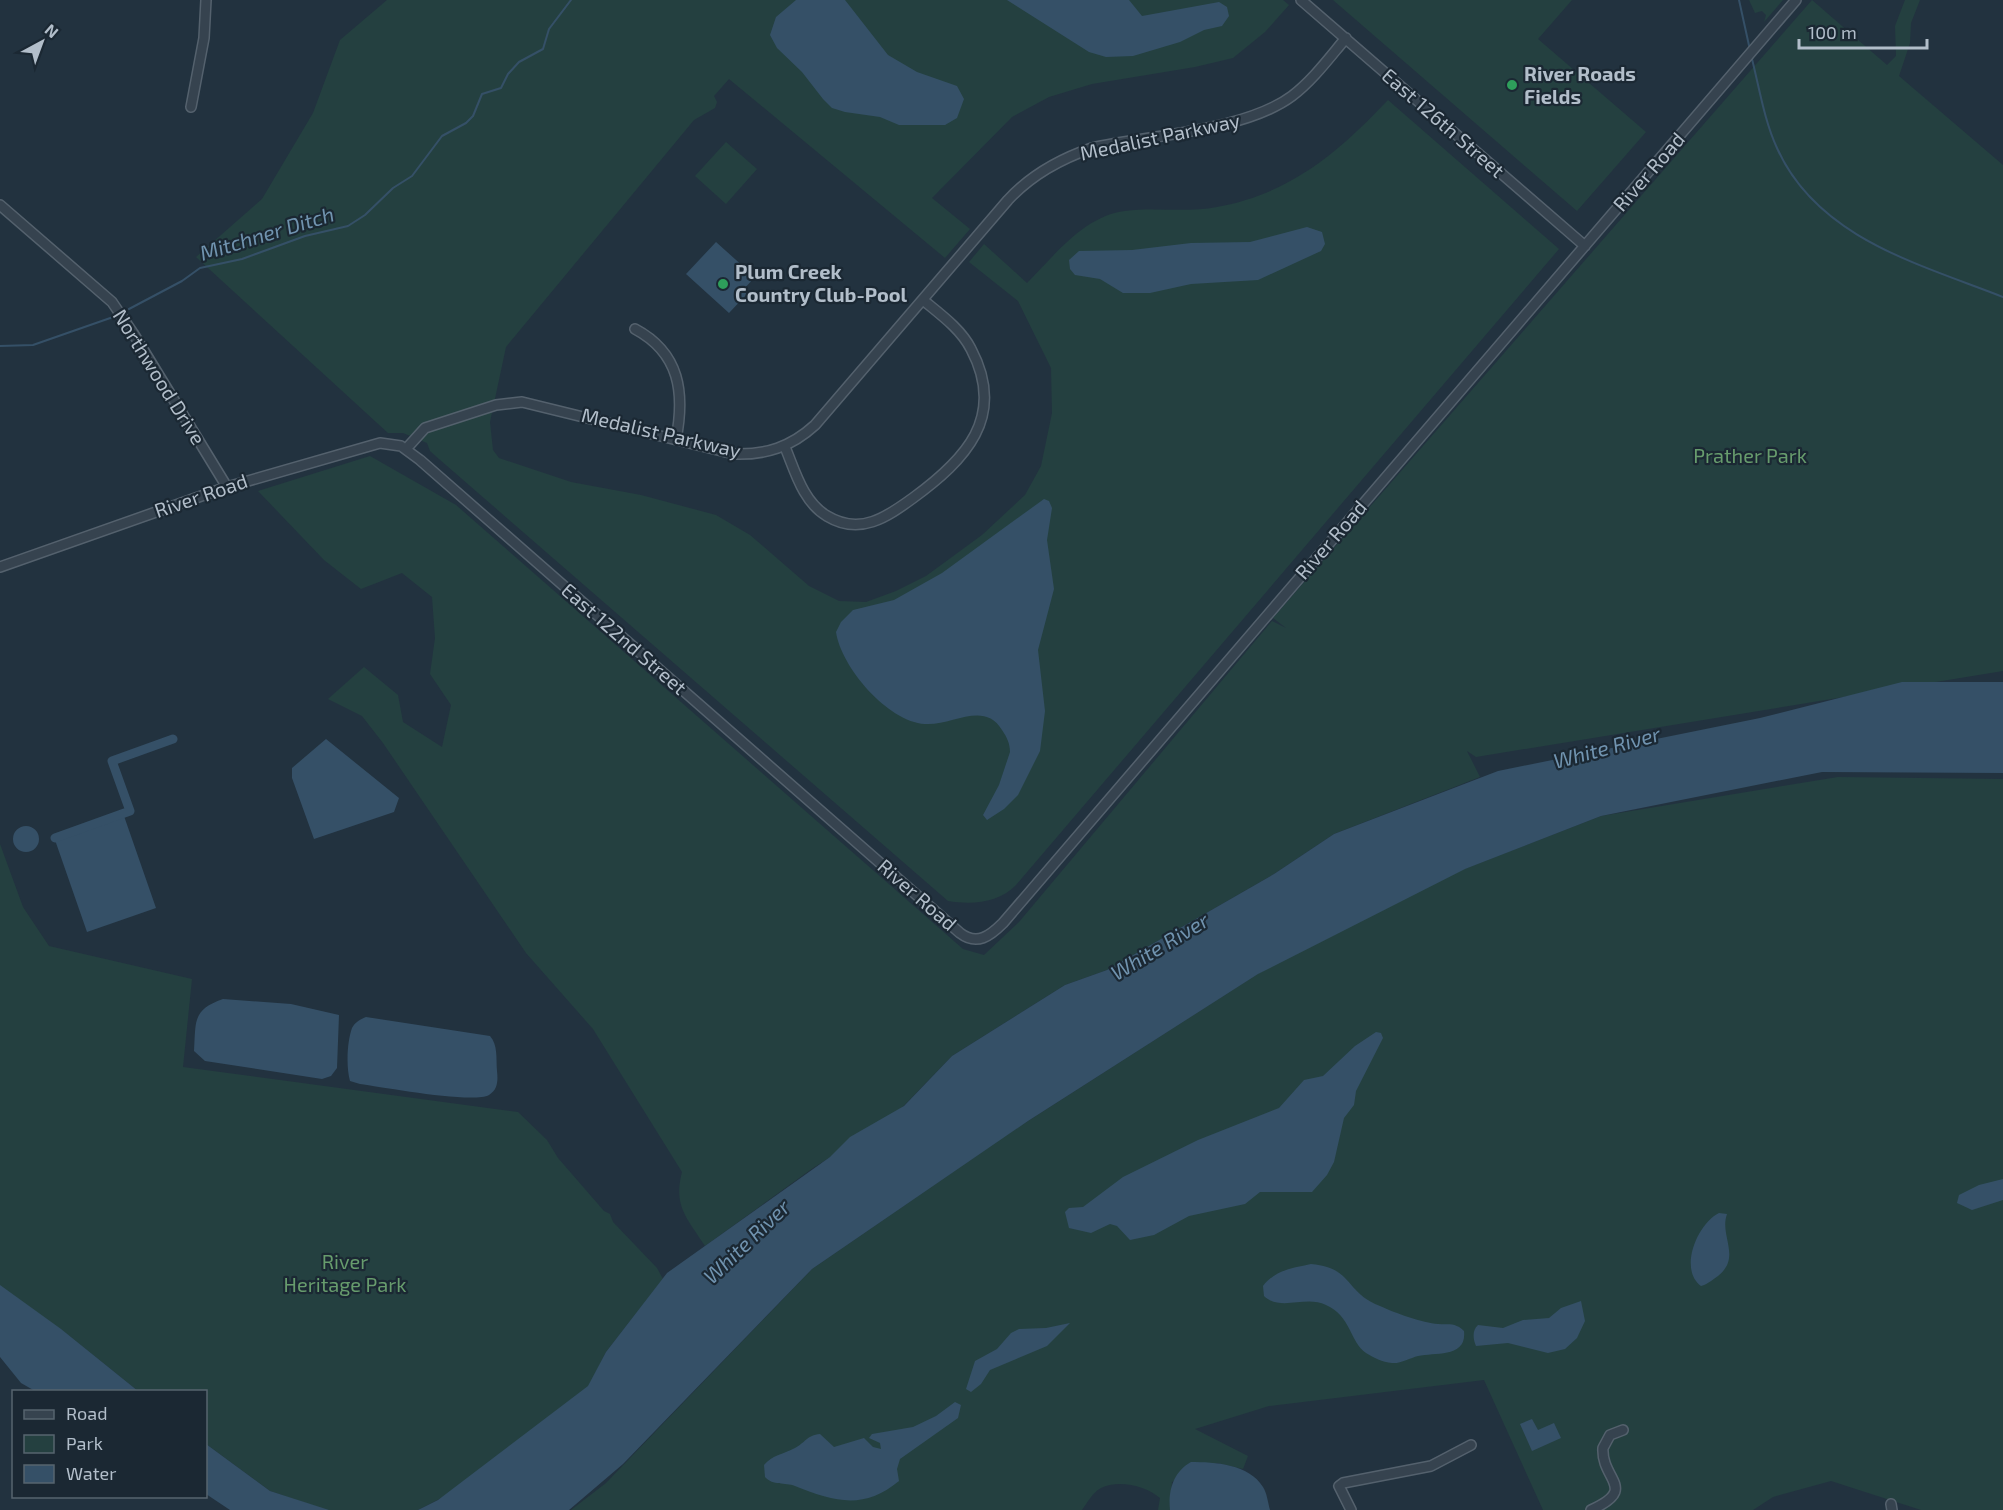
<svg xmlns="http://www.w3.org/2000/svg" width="2003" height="1510" font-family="'Exo 2',sans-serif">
  <rect width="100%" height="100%" fill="#22323f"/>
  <path fill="#244040" d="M387,0H1283L1289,5L1265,32L1233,58L1195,67L1092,84L1049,97L1012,117L932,198L970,229L945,258L729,79L714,96L717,102L715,108L694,120L506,347L490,422L493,450L499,458L571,482L641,495L716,515L750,535L809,586L839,601L866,602L896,591L926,576L982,535L1025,495L1041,466L1052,413L1051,368L1018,301L969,262L984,244L1027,283C1055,255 1084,216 1125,211C1155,207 1187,213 1217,207C1290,194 1339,152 1388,100L1559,249L1016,885C999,903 972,905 948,901L439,459L430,451L427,443L403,433H388L196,257L262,199L313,113L340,40Z
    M1333,0H1572L1538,39L1646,132L1577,211Z
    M1749,0H1783L1764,22L1766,15L1762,11L1755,13Z
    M1812,0L1887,65L1896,56L1895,26L1905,0H1920L1911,23L1910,43L1899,76L2003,165V671L1476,757L1467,751L1480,777L1334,834L1274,874L1107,970L1065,985L952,1056L891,1119L813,1168L705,1246C687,1218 673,1206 682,1172L593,1029L526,953L383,743L362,716L328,699L364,667L398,695L403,722L442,747L451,705L430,674L435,638L432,597L402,573L361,589L324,560L258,491L370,456L456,505L963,949L984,955L1019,922L1272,621L1286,628L1273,618Z
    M726,142L757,169L726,204L695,176Z
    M1838,777L2003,779V1510H1921L1831,1481L1773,1497L1753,1510H1543L1484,1380L1269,1406L1195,1429L1248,1456L1243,1469L1217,1463L1172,1482L1170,1510H1158L1160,1498C1147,1486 1118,1479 1101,1488C1093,1492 1087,1503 1082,1510H571L606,1483L812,1269L1014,1130L1270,966L1433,881L1601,816Z
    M0,844L23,907L49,946L192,979L183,1067L518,1112L547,1140L558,1158L604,1211L610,1214L613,1222L657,1268L663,1279L606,1352L586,1392L497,1469L418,1510H326L270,1491L206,1444V1392L138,1391L68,1335L0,1286Z"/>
  <path fill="#355067" d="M796,0H845L888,55L917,72L957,86L964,99L957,118L945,125H899L880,117L845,112L832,108L823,99L802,72L777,48L770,35L776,17Z
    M1007,0H1129L1142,16L1219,2L1227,7L1229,16L1222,26L1204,30L1180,42L1133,56L1106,57L1089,52Z
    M1307,227L1322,232L1325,244L1321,251L1258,280L1191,284L1150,293H1123L1100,279L1075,275L1070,269L1069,260L1079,251L1132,250L1191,243L1250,242Z
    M716,242L755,277L743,290L747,294L729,313L686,274Z
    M1044,499L1049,501L1052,508L1047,540L1054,589L1038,650L1045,711L1040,751L1018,795L1004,809L987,820L983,815L999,785L1010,752C1010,744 1007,737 1002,730C984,700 952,726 925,724C888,722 841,667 836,632L841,622L853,610L894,600L942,573Z
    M1902,682H2003V773L1822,772L1601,816L1465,869L1258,974L1028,1121L812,1269L623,1464L569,1510H418L438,1500L588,1386L606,1352L667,1273L830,1157L850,1137L904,1106L952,1056L1065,985L1107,970L1274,874L1334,834L1498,771L1760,718Z
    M326,739L399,798L394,812L314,839L292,778V768Z
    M124,816L156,908L87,932L55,840Z
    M13 839a13 13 0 1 1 26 0a13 13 0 1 1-26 0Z
    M223,999L291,1004L339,1015L337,1068L331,1076L322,1079L205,1061L194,1051C196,1021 192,1010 223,999Z
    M366,1017L490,1036C498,1045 496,1058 497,1071C498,1080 498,1090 489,1095C472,1104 383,1087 360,1084L350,1081C346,1067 347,1042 352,1028C355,1022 361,1019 366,1017Z
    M1376,1032L1381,1033L1383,1038L1356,1091L1354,1105L1344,1118L1334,1162L1327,1175L1312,1192H1260L1245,1204L1189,1216L1154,1235L1130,1240L1117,1226L1110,1224L1091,1233L1069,1228L1065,1212L1069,1208L1083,1207L1123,1177L1198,1140L1279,1108L1304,1080L1323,1076L1355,1046Z
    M2003,1179V1200L1972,1210L1957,1203L1959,1195L1979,1185Z
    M1719,1213L1727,1214C1719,1236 1742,1257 1718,1276C1712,1280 1708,1284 1701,1286C1678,1269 1698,1223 1719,1213Z
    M1311,1264C1354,1268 1344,1292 1380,1306C1395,1313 1423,1323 1438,1324C1448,1325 1455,1322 1464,1331C1467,1358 1435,1352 1418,1356C1410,1358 1400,1364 1392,1363C1382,1362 1374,1358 1366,1353C1350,1342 1351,1316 1326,1305C1305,1295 1281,1312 1264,1296L1263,1286C1275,1270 1293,1268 1311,1264Z
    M0,1285L61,1329L138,1391H35L21,1383L0,1357Z
    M1581,1301L1585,1321L1577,1338L1565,1349L1548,1353L1508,1343L1476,1346C1473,1339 1472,1330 1478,1325L1503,1328L1523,1320L1549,1318L1561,1308Z
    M1070,1323L1047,1346L990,1370L981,1384L971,1392L966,1389L975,1361L997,1349L1011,1333L1019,1329L1046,1328Z
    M955,1402L961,1405L958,1418L900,1459L897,1469L899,1481C864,1510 835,1502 795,1486C785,1482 773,1486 765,1477L764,1465C772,1455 784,1454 795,1448C805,1443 807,1435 820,1434L834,1447L864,1438L873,1447L881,1449L880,1443L869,1438L872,1434L913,1427L936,1416Z
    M1532,1419L1538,1430L1554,1423L1561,1438L1532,1451L1520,1424Z
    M206,1444L270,1491L329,1510H230L206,1494Z
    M1191,1462C1215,1462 1249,1464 1263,1487C1267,1493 1268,1503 1270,1510H1170C1168,1491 1173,1472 1191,1462Z"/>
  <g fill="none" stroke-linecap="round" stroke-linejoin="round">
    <path stroke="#355067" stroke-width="2" d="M1739,0L1750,50
      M1751,55C1759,86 1764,120 1777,148C1817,238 1919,264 2003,297
      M129,309L182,281L200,268L242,259L305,236L348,226L365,215L393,188L412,176L442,136L466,123L473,116L482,94L501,88L508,74L519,62L543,49L549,29L571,0
      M0,346L33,345L116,316"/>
    <path stroke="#355067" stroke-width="9" d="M55,838L130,811L112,761L173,739"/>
    <defs>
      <path id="minor" d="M1301,0L1585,246
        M191,107L204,38L206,0
        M0,205L112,302L133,333L227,487
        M635,329C680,353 685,393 676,439
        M785,447C795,471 803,502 827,516C860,536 887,517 913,498C965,460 1007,417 971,349C961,329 940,314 923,300
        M406,449L425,428L496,405L522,402L734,454C766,455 791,447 815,425L1008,200C1031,175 1060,159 1092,148C1151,135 1245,131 1292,96C1313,80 1329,58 1346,38
        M0,567L227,487L380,443L401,446L420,460L960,933C977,946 990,936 1003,923L1796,0
        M1891,1504L1892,1510
        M1351,1510L1339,1486L1343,1483L1431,1466L1471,1445
        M1591,1510C1639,1488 1601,1480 1603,1448L1610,1435L1623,1430"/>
    </defs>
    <use href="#minor" stroke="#54616d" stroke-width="12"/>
    <use href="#minor" stroke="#36434f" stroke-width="9"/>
  </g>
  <g fill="#2e9e5b" stroke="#1b2833" stroke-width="2">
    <circle cx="1512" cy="85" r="6"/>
    <circle cx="723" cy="284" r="6"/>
  </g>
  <g text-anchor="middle" stroke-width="4.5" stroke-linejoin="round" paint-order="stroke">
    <g font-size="20" font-weight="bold" fill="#b2beca" stroke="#1b2833" text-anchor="start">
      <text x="1524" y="81">River Roads<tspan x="1524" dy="23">Fields</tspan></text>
      <text x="735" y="279">Plum Creek<tspan x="735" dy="23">Country Club-Pool</tspan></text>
    </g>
    <g font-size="20" fill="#b2beca" stroke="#1b2833">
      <text transform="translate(1443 123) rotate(41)" y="7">East 126th Street</text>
      <text transform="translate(1160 137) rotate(-12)" y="7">Medalist Parkway</text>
      <text transform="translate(1649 172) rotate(-49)" y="7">River Road</text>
      <text transform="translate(159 377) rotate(58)" y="7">Northwood Drive</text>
      <text transform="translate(661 433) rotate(13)" y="7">Medalist Parkway</text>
      <text transform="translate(201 496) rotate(-19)" y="7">River Road</text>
      <text transform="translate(1331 540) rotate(-49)" y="7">River Road</text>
      <text transform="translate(624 639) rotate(41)" y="7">East 122nd Street</text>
      <text transform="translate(917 895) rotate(41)" y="7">River Road</text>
    </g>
    <g font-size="20" fill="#679c6d" stroke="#1b2833">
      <text x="1750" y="463">Prather Park</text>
      <text x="345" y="1269">River<tspan x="345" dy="23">Heritage Park</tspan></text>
    </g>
    <g font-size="21" font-style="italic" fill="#7093af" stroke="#1b2833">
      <text transform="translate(267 234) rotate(-17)" y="7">Mitchner Ditch</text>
      <text transform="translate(1607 748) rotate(-15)" y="7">White River</text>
      <text transform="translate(1160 947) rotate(-31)" y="7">White River</text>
      <text transform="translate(747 1242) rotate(-44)" y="7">White River</text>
    </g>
  </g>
  <rect x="12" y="1390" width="195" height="108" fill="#1b2833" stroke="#57646f" stroke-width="1.5"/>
  <rect x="24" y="1410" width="30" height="9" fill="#36434f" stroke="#57646f" stroke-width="1.5"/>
  <text x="66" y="1420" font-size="18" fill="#b2beca">Road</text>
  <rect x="24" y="1435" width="30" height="18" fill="#244040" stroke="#57646f" stroke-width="1.5"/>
  <text x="66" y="1450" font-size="18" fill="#b2beca">Park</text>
  <rect x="24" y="1465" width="30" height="18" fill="#355067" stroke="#57646f" stroke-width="1.5"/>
  <text x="66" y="1480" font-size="18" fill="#b2beca">Water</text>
  <g transform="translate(42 42) rotate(41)" stroke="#1b2833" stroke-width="4.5" paint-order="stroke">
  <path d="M0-4.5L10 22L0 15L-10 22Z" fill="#b2beca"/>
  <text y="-9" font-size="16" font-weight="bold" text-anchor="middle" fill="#b2beca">N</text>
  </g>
  <path d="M1799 39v9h128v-9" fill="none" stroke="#b2beca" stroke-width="3"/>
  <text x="1808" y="39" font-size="18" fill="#b2beca" stroke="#1b2833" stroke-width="4.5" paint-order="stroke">100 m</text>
</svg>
